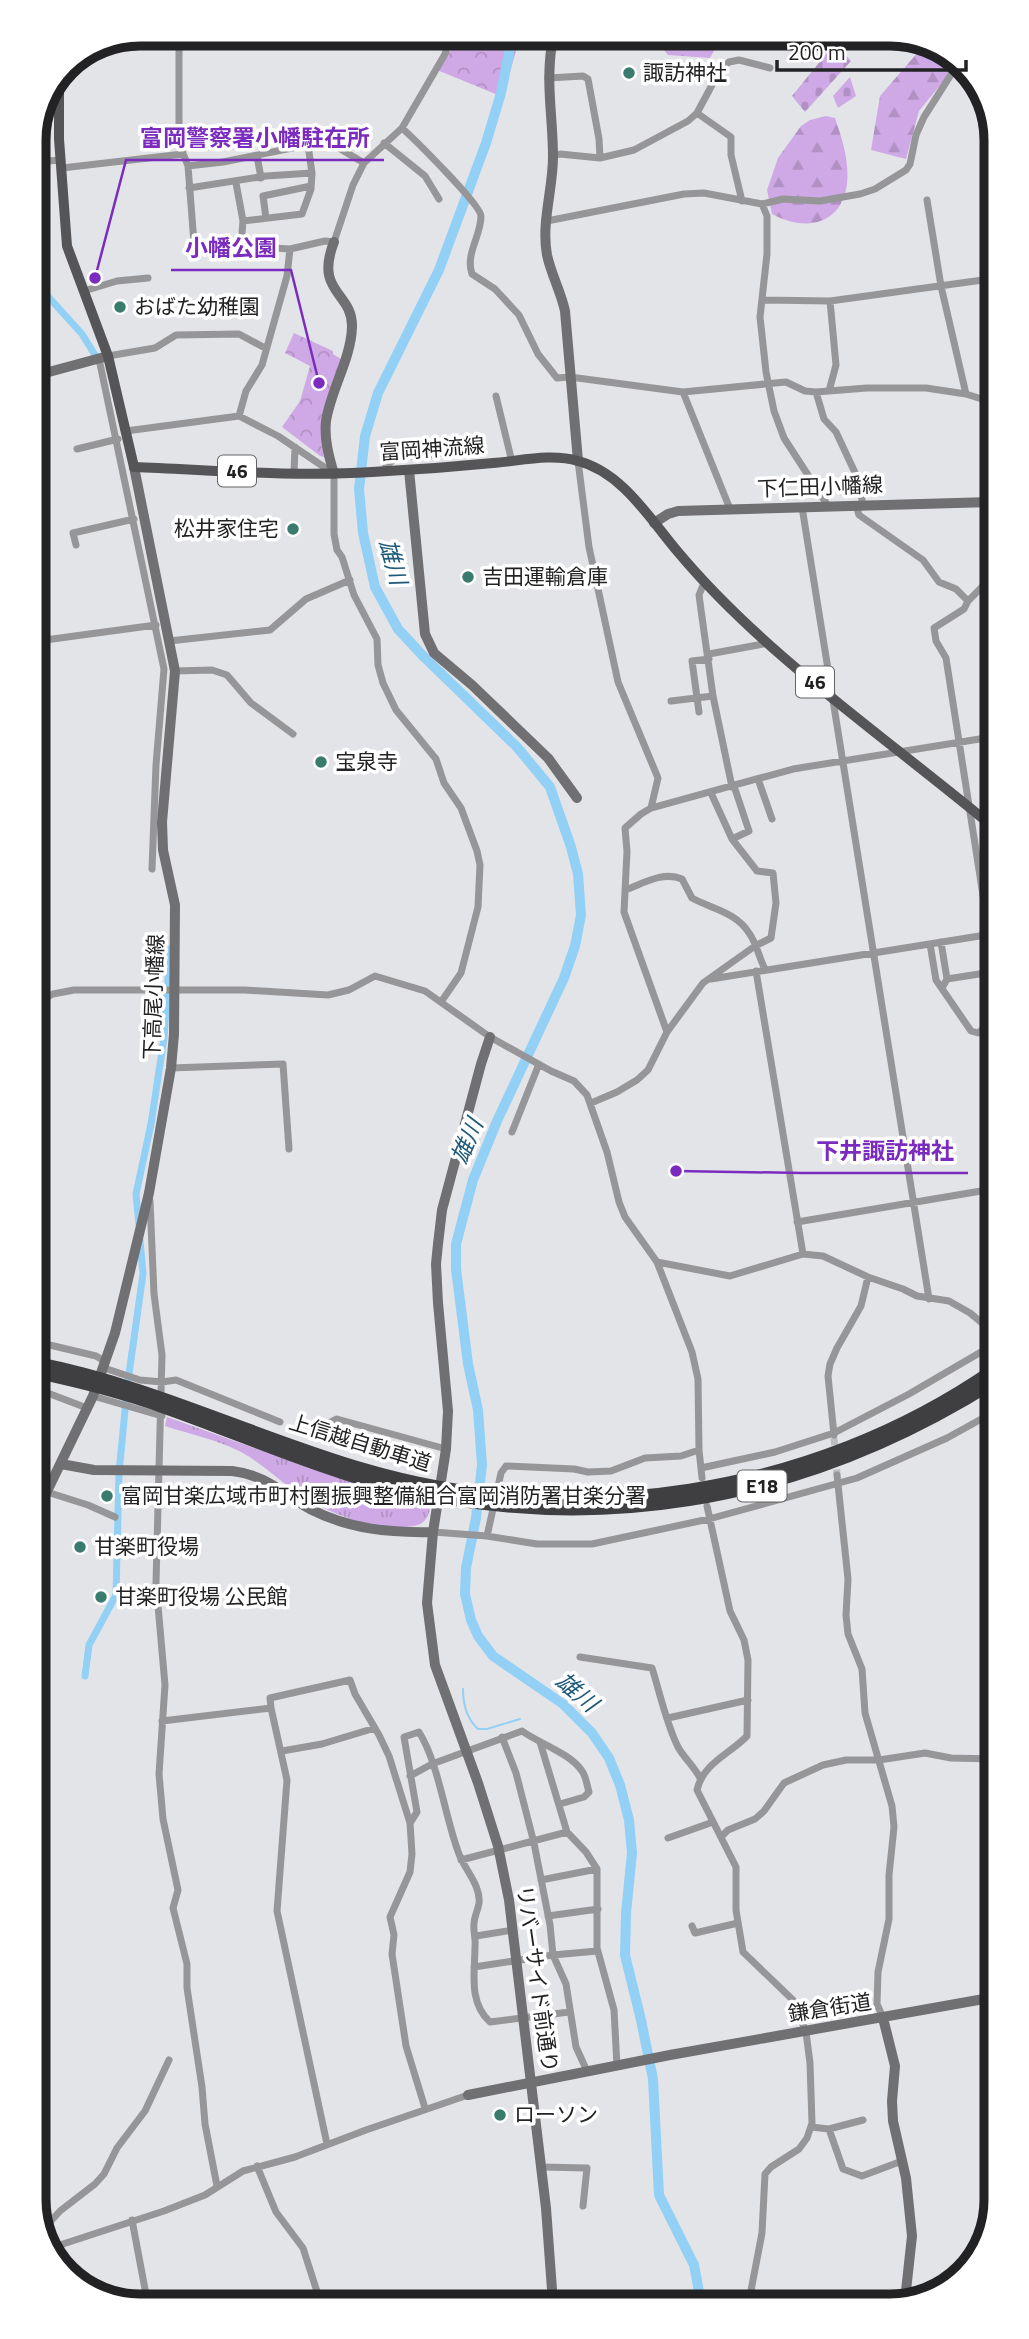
<svg xmlns="http://www.w3.org/2000/svg" width="1029" height="2339" font-family="'Titillium Web','Noto Sans JP',sans-serif">
  <defs>
    <pattern id="grass-tufts" width="24" height="20" patternUnits="userSpaceOnUse" patternTransform="scale(1.75)"><rect width="24" height="20" fill="#cfa9e5"/><path d="M3 7l-1-3M5 7V3M7 7l1-3M15 17l-1-3M17 17v-4M19 17l1-3" fill="none" stroke="#b191c4"/></pattern>
    <pattern id="forest-firs" width="22" height="20" patternUnits="userSpaceOnUse" patternTransform="scale(1.75)"><rect width="22" height="20" fill="#cfa9e5"/><path d="M5 1l3.5 6h-7zM16 11l3.5 6h-7z" fill="#b191c4"/></pattern>
    <pattern id="cemetery-stones" width="16" height="16" patternUnits="userSpaceOnUse" patternTransform="scale(1.75)"><rect width="16" height="16" fill="#cfa9e5"/><path d="M2 7V4a2 2 0 0 1 4 0v3zM10 15v-3a2 2 0 0 1 4 0v3z" fill="#b191c4"/></pattern>
    <pattern id="park-crowns" width="20" height="18" patternUnits="userSpaceOnUse" patternTransform="scale(1.75)"><rect width="20" height="18" fill="#cfa9e5"/><path d="M2 6a3 3 0 1 1 6 0M12 15a3 3 0 1 1 6 0" fill="none" stroke="#b191c4"/></pattern>
  </defs>
  <rect width="100%" height="100%" fill="#e3e4e8"/>
  <path fill="url(#grass-tufts)" d="M167,1417L332,1476L431,1502C429,1525 419,1527 399,1527C359,1527 322,1510 289,1487C273,1475 259,1462 241,1452C218,1440 189,1434 165,1426Z"/>
  <path fill="url(#forest-firs)" d="M650,33H724L710,58L668,55Z
    M925,44L954,55L959,62L919,111L906,159L871,150L880,96Z
    M826,116L835,118C840,133 846,150 847,166C852,217 815,237 772,214L767,190L778,158L801,126L810,120Z"/>
  <path fill="url(#cemetery-stones)" d="M835,43L851,61L805,112L792,96Z
    M850,77L856,96L838,108L833,96Z"/>
  <path fill="url(#park-crowns)" d="M451,33H521L503,97L437,70L451,48Z
    M294,333L333,351V354L341,359L321,431L324,457L320,456L282,427L300,401L310,366L285,353Z"/>
  <g fill="none" stroke-linecap="round" stroke-linejoin="round">
    <path stroke="#93d0f5" stroke-width="2" d="M463,1689C463,1703 467,1719 478,1729H487L520,1719"/>
    <path stroke="#93d0f5" stroke-width="7" d="M34,281L82,334L95,355
      M139,1225L136,1194L151,1124L164,1038L170,949
      M128,1381L143,1274L140,1240
      M85,1676L89,1645L116,1595L119,1473L126,1400"/>
    <path stroke="#93d0f5" stroke-width="10" d="M513,33L501,93L486,143L439,270L378,393L365,436L359,489L363,533L375,587L398,629L424,657L517,747L550,787L571,847L578,874L581,915L575,946L564,978L497,1121L473,1180L456,1244V1269L468,1364L478,1410L482,1465L476,1518L466,1568L465,1594L471,1620L478,1636L493,1656L563,1704L592,1733L609,1758L620,1785L629,1820L632,1853L626,1913L625,1955L641,2020L653,2079L659,2195L694,2265L701,2302"/>
    <path stroke="#bcbdc1" stroke-width="7" stroke-dasharray="7 3.5" stroke-linecap="butt" d="M834,1438L837,1475"/>
    <path stroke="#969597" stroke-width="7" d="M179,33V143L188,166L194,243L290,249L325,241L334,242L353,185L364,163L402,128L445,54L447,46L446,33
      M306,43L353,33
      M548,78L583,76L588,79L599,139L600,158
      M697,113L731,137V155L742,201
      M402,128C414,139 481,205 481,216C481,236 465,254 472,274L495,289L519,315L538,354L557,378L570,377L683,392L786,382L805,391L816,392L867,388H926L966,394L991,402
      M384,143L425,176L439,199
      M257,156L261,178
      M553,156L560,154L600,158L634,150L688,121L697,113L720,70L729,62L739,60L770,68
      M34,162L61,160
      M188,166L223,162L322,142L332,144L364,163
      M62,168L183,154
      M236,183L243,221L241,246
      M189,188L266,176L312,173L308,145
      M927,200L941,286L966,394
      M762,204L767,216V254L760,317L766,372L774,411L784,438L828,506
      M266,218L263,196L311,186
      M243,221L302,214L311,189L312,173
      M547,221L684,194L704,193L762,204L783,199L820,201L860,194L875,189L906,170L910,164L916,135L924,117L959,62
      M84,291L117,281L148,278
      M763,300L830,301L990,279
      M108,356L155,348L176,335L239,334L265,348
      M99,359L164,669L156,765L152,869
      M829,391L836,365L830,301
      M683,392L730,509
      M816,392L824,419L836,432L858,479L863,505
      M496,396L512,462
      M239,416L246,391L262,365L287,276L290,249
      M126,431L239,416L278,436L324,467
      M77,449L118,439
      M578,461L589,547L618,682L658,778L651,808
      M384,471C388,453 424,456 441,454
      M294,473L295,447
      M334,474V534L337,550L342,557L354,595L377,639L378,665L383,683L396,710L436,759L444,783L461,808L477,851L480,865L478,907L461,973L441,1002
      M856,505L859,515L923,560L939,582L956,589L968,601
      M802,507L929,1299
      M76,545L73,533L134,519
      M704,583L699,595L701,610L713,696L732,787
      M45,640L156,625
      M169,641L270,630L306,599L350,580
      M709,654L769,643
      M175,671L212,670L227,675L251,703L293,734
      M671,701L713,696
      M699,712L692,661L709,659
      M758,779L772,819
      M732,839L749,831L734,786
      M625,890C644,883 663,871 682,879L692,898C712,909 736,912 749,933C757,944 759,958 765,969
      M989,934L946,658L936,641L934,628L964,609L968,601L982,587L991,570
      M941,942L947,979
      M930,944L936,980L971,1031L978,1033L993,1021
      M756,971L803,1254
      M711,979L992,934
      M942,988L947,979L992,972
      M36,1003L53,994L74,990H245L328,995L349,990L375,976L425,991L490,1037L551,1071L574,1081L587,1095L607,1152L619,1202L625,1217L657,1262L692,1352L698,1379L699,1450L702,1478
      M667,1032L624,912L627,851L625,828L641,814L651,808L793,769L992,737
      M171,1068L283,1064L289,1149
      M591,1103L617,1092L637,1080L648,1070L667,1032L703,983L755,946L771,938L776,903L773,873L757,871L732,839L711,793
      M512,1132L539,1064
      M150,1201L154,1294L162,1355L156,1583L165,1685L159,1774L163,1819L178,1890L173,1908L187,1964V1988L202,2087L205,2124L217,2186
      M797,1222L993,1189
      M657,1262L730,1276L803,1254L823,1256L868,1277L903,1289L917,1296L949,1301L970,1313L993,1332
      M37,1342L96,1356L106,1362
      M104,1368L140,1380L162,1382L176,1380L280,1422
      M37,1389L87,1408
      M93,1396L162,1416
      M327,1424L337,1419L446,1449
      M834,1435L828,1376L830,1364L837,1348L861,1306L868,1277
      M701,1468L775,1452L834,1433L909,1394L993,1345
      M837,1475L848,1579L846,1615L848,1634L862,1669L865,1713L892,1806L894,1827L889,1875V1919L878,1972L877,2004L883,2018
      M47,1492L88,1505L115,1517
      M707,1506L730,1611L744,1640L748,1660L747,1736C730,1754 703,1763 697,1790L736,1867V1910L743,1952L793,2000L806,2032L810,2063L812,2123L807,2138L799,2149L771,2167L765,2174L762,2233L749,2301
      M433,1532L487,1536L537,1544H592L709,1519L857,1478L947,1438L994,1412
      M487,1536L501,1473L506,1466L574,1469L588,1472L611,1471L645,1458L681,1456L699,1450
      M580,1657L652,1668C660,1693 666,1723 678,1747C684,1758 694,1766 700,1778
      M668,1718L748,1700
      M162,1721L271,1708
      M502,1737L516,1773L534,1843L550,1925L553,1955L566,1984L576,2047L587,2071
      M540,1742L567,1832L586,1852L597,1869V1948L614,2010L617,2066
      M282,1751L322,1744L375,1728
      M410,1776L432,1764L522,1731C540,1744 570,1753 582,1771C586,1776 587,1786 589,1792L584,1797L560,1804
      M410,1823L417,1812L404,1737L419,1732C439,1764 445,1818 459,1854C465,1870 481,1886 479,1903C478,1910 474,1917 474,1924C473,1931 476,1939 475,1946C475,1972 468,2002 490,2022L569,2012
      M721,1837L728,1830L755,1819L764,1811L784,1783L823,1765L846,1760H879L925,1753L951,1758L995,1759
      M668,1838L713,1822
      M461,1860L567,1832
      M541,1880L597,1869
      M548,1916L598,1909
      M692,1926L695,1933L738,1923
      M476,1936L513,1930
      M474,1967L553,1955L597,1951
      M811,2127L829,2129L843,2169L862,2176L902,2161
      M829,2129L863,2120
      M327,2144L277,1911L287,1780L271,1708L270,1698L350,1680L355,1694L379,1735L389,1756L410,1823L412,1854L410,1872L390,1917L394,1935L392,1954L406,2046L425,2108
      M257,2166L276,2212L303,2248L321,2304
      M541,2167L587,2168L583,2206
      M132,2220L148,2305
      M39,2234L60,2211L95,2184L104,2174L117,2148L145,2111L169,2060
      M51,2250L63,2244L164,2211L205,2195L243,2171L295,2157L366,2130L468,2095"/>
    <path stroke="#706f72" stroke-width="10" d="M554,33C544,79 553,113 553,157C553,189 541,223 547,255C551,274 561,292 565,311L578,461
      M34,376L108,356
      M409,470L425,634L434,653L472,685L548,758L577,798
      M334,474C329,457 324,439 326,421C331,389 351,359 352,327C353,292 314,293 334,242
      M654,523L668,514L678,511L991,502
      M490,1037L481,1064L442,1210L438,1244L436,1264L438,1303L448,1411L446,1449L433,1532L427,1603L435,1665L478,1783L498,1846L509,1900L546,2208L553,2303
      M61,1464L94,1470L232,1471C266,1475 282,1493 310,1509C349,1529 389,1533 433,1532
      M37,1512L93,1396L115,1333L149,1193L171,1068L174,1034L175,905L163,850L162,822L175,671L134,467
      M883,2018L895,2066L892,2101L893,2121L906,2178L912,2236L905,2300
      M468,2095L670,2055L995,1997"/>
    <path stroke="#555558" stroke-width="10" d="M59,77V139L67,246L108,356L134,467C213,470 293,477 372,472C413,470 453,467 493,463C520,461 551,453 578,461C622,472 650,519 678,552C764,655 888,739 992,826"/>
    <path stroke="#3f3f42" stroke-width="12" d="M37,1363C151,1385 254,1437 364,1469C575,1531 812,1495 993,1370
      M37,1373C80,1382 123,1393 165,1408C231,1431 296,1460 364,1480C585,1542 800,1504 993,1383"/>
  </g>
  <g fill="#397c6e" stroke="#fff" stroke-width="2.5">
    <circle cx="629" cy="73" r="7"/>
    <circle cx="120" cy="307" r="7"/>
    <circle cx="293" cy="529" r="7"/>
    <circle cx="468" cy="577" r="7"/>
    <circle cx="321" cy="762" r="7"/>
    <circle cx="107" cy="1496" r="7"/>
    <circle cx="80" cy="1547" r="7"/>
    <circle cx="101" cy="1597" r="7"/>
    <circle cx="500" cy="2115" r="7"/>
  </g>
  <g text-anchor="middle" stroke-width="7" stroke-linejoin="round" paint-order="stroke">
    <g fill="#fff" stroke="#646466" stroke-width="2">
      <rect x="218" y="455.5" width="38" height="31" rx="5"/>
      <rect x="796" y="666.5" width="38" height="31" rx="5"/>
      <rect x="737.5" y="1470.5" width="49" height="31" rx="5"/>
    </g>
    <g font-size="19" font-weight="bold" fill="#222224">
      <text x="237" y="478">46</text>
      <text x="815" y="689">46</text>
      <text x="762" y="1493">E18</text>
    </g>
    <g font-size="21" fill="#222224" stroke="#fff" text-anchor="start">
      <text x="643" y="80">諏訪神社</text>
      <text x="134" y="314">おばた幼稚園</text>
      <text x="279" y="536" text-anchor="end">松井家住宅</text>
      <text x="482" y="584">吉田運輸倉庫</text>
      <text x="335" y="769">宝泉寺</text>
      <text x="121" y="1503">富岡甘楽広域市町村圏振興整備組合富岡消防署甘楽分署</text>
      <text x="94" y="1554">甘楽町役場</text>
      <text x="115" y="1604">甘楽町役場 公民館</text>
      <text x="514" y="2122">ローソン</text>
    </g>
    <g font-size="21" fill="#222224" stroke="#fff">
      <text transform="translate(432 449) rotate(-4)" y="7">富岡神流線</text>
      <text transform="translate(820 487) rotate(-2)" y="7">下仁田小幡線</text>
      <text transform="translate(154 997) rotate(-88)" y="7">下高尾小幡線</text>
      <text transform="translate(360 1443) rotate(17)" y="7">上信越自動車道</text>
      <text transform="translate(537 1979) rotate(82)" y="7">リバーサイド前通り</text>
      <text transform="translate(830 2008) rotate(-9)" y="7">鎌倉街道</text>
    </g>
    <g font-size="23" font-style="italic" fill="#1d5978" stroke="#fff">
      <text transform="translate(393 562) rotate(74)" y="8">雄川</text>
      <text transform="translate(467 1141) rotate(-67)" y="8">雄川</text>
      <text transform="translate(577 1692) rotate(40)" y="8">雄川</text>
    </g>
  </g>
  <path d="M0 0H1029V2339H0ZM140 46H890A94 94 0 0 1 984 140V2200A94 94 0 0 1 890 2294H140A94 94 0 0 1 46 2200V140A94 94 0 0 1 140 46Z" fill="#fff" fill-rule="evenodd"/>
  <path fill="none" stroke="#222224" stroke-width="9" d="M140 46H890A94 94 0 0 1 984 140V2200A94 94 0 0 1 890 2294H140A94 94 0 0 1 46 2200V140A94 94 0 0 1 140 46Z"/>
  <path fill="none" stroke="#7b2cbf" stroke-width="2.5" d="M95 278L126 160H384M319 383L291 270H171M676 1171L802 1173H968"/>
  <g fill="#7b2cbf" stroke="#fff" stroke-width="2.5">
    <circle cx="95" cy="278" r="7"/>
    <circle cx="319" cy="383" r="7"/>
    <circle cx="676" cy="1171" r="7"/>
  </g>
  <g font-size="23" text-anchor="middle" font-weight="bold" fill="#7b2cbf" stroke="#fff" stroke-width="7" stroke-linejoin="round" paint-order="stroke">
    <text x="255" y="146">富岡警察署小幡駐在所</text>
    <text x="231" y="256">小幡公園</text>
    <text x="885" y="1159">下井諏訪神社</text>
  </g>
  <path d="M777 60v10h189v-10" fill="none" stroke="#222224" stroke-width="3.5"/>
  <text x="788" y="60" font-size="21" fill="#222224" stroke="#ffffff" stroke-width="5" paint-order="stroke">200 m</text>
</svg>
